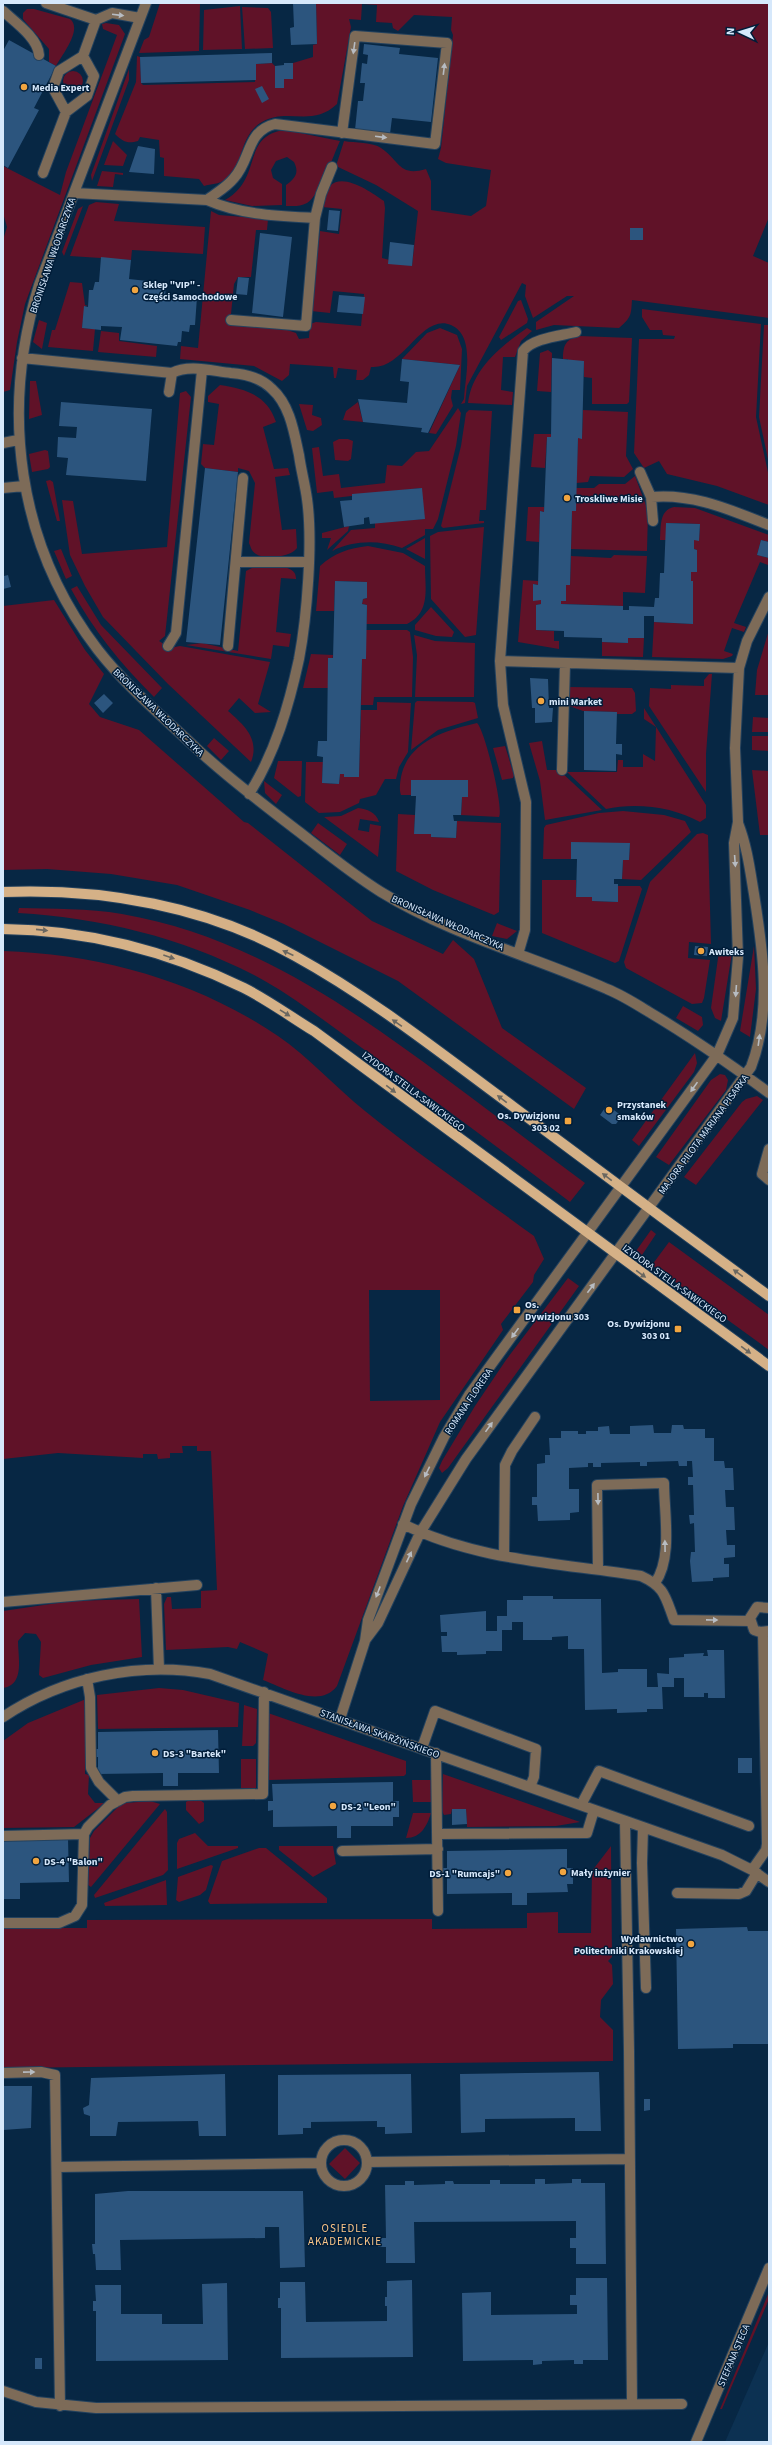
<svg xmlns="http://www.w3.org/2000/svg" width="772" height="2445" font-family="'Source Sans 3',sans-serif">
  <rect width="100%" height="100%" fill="#072744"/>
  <path fill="#0c3152" d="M769,2342V2442H725Z"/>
  <path fill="#601228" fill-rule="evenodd" d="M160,3H200L199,51L139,53L144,40L149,37Z
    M316,3H769V217L753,256L769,263V318L632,300C631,314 632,317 619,328L554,325L536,330V322L574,296H567L533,318L525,296L526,285L522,283L467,386L465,403L461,404L464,399C465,377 476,336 451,325C421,313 404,370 371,367L369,375L363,380H356L357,370L338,368L336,378H334L333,367L290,364L289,375L282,381L254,366L180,359L181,346L198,348L211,211L219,215L268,219L267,230H256L251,277H238L234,284L230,324L287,330L296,333L299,339L309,338L310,324L316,322L361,326L364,294L333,291L330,313L311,311L320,231L339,234L342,209L322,207C324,201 325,190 330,186C343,172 371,192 384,201L385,208L382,258L412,266L418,211L376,185L336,166L344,141C355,143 373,142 381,148C400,161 399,177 426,169L431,181V210L471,216L486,206L491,170L446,163L438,159L441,148L453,35L451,30L452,17L414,15L398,31L393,28L392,23L376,22L377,5L362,4L361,20L349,19L351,27L337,104C312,128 287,107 262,122C238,135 244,169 225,180C219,184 211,184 204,186L199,179L164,176V158L160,157L159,140L140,137L138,141C128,144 123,142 115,134L136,82L137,56L140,57L141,83L143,85L255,82L256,64L272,63L275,66V88H284V79H293V63L313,57V45L317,44Z
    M240,6L242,49L203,50L204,10Z
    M242,7L268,8L271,12L273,48L245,49Z
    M27,9H34L70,19C83,29 62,55 56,66L49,62V49L23,19V13Z
    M106,23L119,25L125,34L25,304L17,342L10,390L3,392V240L7,227L3,213V166L60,195L66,172L117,35L103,29L102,24Z
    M129,69V80L92,181L91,175Z
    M63 81a10 10 0 1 1 20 0a10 10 0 1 1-20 0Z
    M285,130L340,141C333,156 320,195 307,203C300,207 293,206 286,206V185C294,179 300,174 294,162L287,157L276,161L271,170L273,178L282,184V205L252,206L225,200C264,178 240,136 285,130Z
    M113,141L127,155L123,166L104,165Z
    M102,171L123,173V175L115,174L113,187L97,186Z
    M96,202L119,204L114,221L205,227L203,254L132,250L131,260L70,256L89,205Z
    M83,206L64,256L62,252L78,209Z
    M70,282L82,283L85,305H88L85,306L82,328L95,329L93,351L48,347L52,330H55Z
    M521,300L528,319L527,323L501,340L499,337L518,301Z
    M642,309L761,324L756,417L769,477V505L717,486L667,474L659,461L644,468L634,453L639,339H674L675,336L663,335L662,330H650L642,317Z
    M39,320L47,323L42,349L33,342Z
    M764,325H769V464L759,417Z
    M440,328L457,335L462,349L460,390H452L451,398L453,406L436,434L429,433L460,365L402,359L427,333Z
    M527,328L532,331L521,341L515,357H503L501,390L513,392L512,405L468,403C472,369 501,346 527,328Z
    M101,331L119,333V341L157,346L156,357L98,352Z
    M579,336L632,338L629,402L627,404H592V378L584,377V361H568V359H563C563,345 566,339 579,336Z
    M548,350L552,353L551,392L537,391L540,353Z
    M30,381H36L42,415L29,419Z
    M220,385C246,389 267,395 276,422L263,427L274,469L288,468L290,475L275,477L282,530L296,529L297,548C291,557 265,560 256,554C251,551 251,547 249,543L255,483L249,471L238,468V472L205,468L201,464L203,444L214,445L219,404L208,402V396Z
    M186,391L191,397L165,636L159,641L170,648L180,646L270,662L258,704L271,712L255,713L239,698L228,711C244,725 260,739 251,762L168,684L103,617L85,586L70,555L62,500L73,501L82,554L167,547L180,393Z
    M358,402L363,422L343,420L346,411Z
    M299,404L313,405L312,415L321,418L322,425L313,431L307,430Z
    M458,408L461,413L456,446L438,519L433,529H425V535L402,548C378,540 355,540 332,551L351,530L375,528V523L424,519L421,488L334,498L333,491L317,493L312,448L319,447L323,476L339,474L341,488L385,483L387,465L402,466L416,452L429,451Z
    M469,410L492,411L486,510H480L479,521H484V523L443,528L441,526L461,446L466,413Z
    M583,410L628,412L626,456L633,469L624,477L590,476L588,482L576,483L578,438H582Z
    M534,434H551V437H547L545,468L531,467Z
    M339,439H348L353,441L351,459L348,461L335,460L333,442Z
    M45,450L48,451L50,467L48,469L32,472L29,454Z
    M635,476L648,511L647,551L571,549L572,511H576V488H594L599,484H625Z
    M50,480L53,482L60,521H57L46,481Z
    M528,507H544V512L540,511L539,542L526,541Z
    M674,507L695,508L769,535V542L761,540L757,555L769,558L768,565L760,562L734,623L746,627L744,632L732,628L724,651L733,654L732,656L723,659L652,657L654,622L693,624V582L691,581V572H697V550L694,549V540H699L700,524L667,523L666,540H660C661,527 659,510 674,507Z
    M349,526L348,531L327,550L331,538H322V533Z
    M484,527L476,635L465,637L431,599L430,536L438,532Z
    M425,538V559L406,549Z
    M368,546L403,553L425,566C425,588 431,613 407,624H366L367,605L362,604L363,599L367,598V582L335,581L334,611H316L320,566C334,553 349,548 368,546Z
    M61,549L72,576L66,579L54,551Z
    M614,555L647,556L645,593L623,592V606L561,604V601H566V585H570L571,556L611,558Z
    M254,567C265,567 297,562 296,579L281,578L276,632L291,634L289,647L273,645L271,659L186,645L202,643L238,651L246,571Z
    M523,580L538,581V585L534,584L533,600H541V604L536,605V630L554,631V641H559V649L518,642Z
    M77,586L101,625L162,688L154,697C121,664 93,630 71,589Z
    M54,600L85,650L104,674L89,704L100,717L139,730L244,822L248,823L372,921L443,954L453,940L474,959L502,1028L586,1088L574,1109L398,981L284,924L250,910L177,885L111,874L47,869L3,870V606Z
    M431,607L454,632L452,637L436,636L415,630V625Z
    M366,630H407L410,632L413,657L412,697H374L373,705H361L362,659H366Z
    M769,630V695H755L757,670Z
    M414,635L435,641L475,643L474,697H415L417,655Z
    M628,638H644L643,657L602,656V642L628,643Z
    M311,654L333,655L328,688H303Z
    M709,674H712L706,754V792L649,706L650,688L671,689V685L704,686V680Z
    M569,687L632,688L635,693L636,711L632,714H617V712L583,711L569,706Z
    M417,701L473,702L475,703L478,718L438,730L411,750L415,703Z
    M377,702L411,703L408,752L399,767L396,779H385L376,795L360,799L359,803L340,812L319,813L305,802L306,762H323L322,783L339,784L340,774H344V777H359L361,710H377Z
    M644,708L706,805V818L700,822C674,807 636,802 606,809L567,772H617L618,760H623V767H643V754L655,761L656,727L644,719Z
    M753,717L769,718V732H752Z
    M477,723C485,730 504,809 499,817L461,815L462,797H468V780H411V795H401C399,790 400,783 401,777C408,741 447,730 477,723Z
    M752,736H769V751L752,750Z
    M214,738L229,751L221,760L207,746Z
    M542,741L547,770H559L602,810L545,820L540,781L529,743Z
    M505,746L514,775L513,778L502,780L493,748Z
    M278,761H302L301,796L298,797L274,778Z
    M752,770L769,771V835H760Z
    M264,781L282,795L276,804L265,793Z
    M358,808C367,809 376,812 379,822L360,819L358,830L369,832L370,824L381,826L378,857L324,817L341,816Z
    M623,811L664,815L685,821L691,832L641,880L622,879L623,860H629L630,844L571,843V859H543L544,828L546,825L599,813Z
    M398,814L415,815L414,834H431V837L456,838L457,821L501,823L499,912L494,915L433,890L396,871Z
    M318,823L347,844L340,855L311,833Z
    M703,833L708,835L711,944L689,942L688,958L710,960L704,998L702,1003L692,1004L626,968L624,962L650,882L697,834Z
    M542,880H576V897H592V901L618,902V886H640L642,889L619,961L615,963L542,933Z
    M19,908C53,909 88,908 122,914C245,935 347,1005 445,1078C492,1113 538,1148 585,1183L570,1202C501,1150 432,1098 362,1048C327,1023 292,995 254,975C180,937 101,918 18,913Z
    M497,923L499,924L517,931L507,939L492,936Z
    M754,946L756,989L750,1037L740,1031Z
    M3,951C100,954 197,981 278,1036C309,1057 335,1087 365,1111C419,1155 478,1195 534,1236L544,1259L534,1275L533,1282L501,1324L503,1330L440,1422L403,1506L337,1686C320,1709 284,1688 263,1680L268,1654L240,1642L237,1649L228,1647L166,1650L164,1604L167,1597H171L172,1609L201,1608V1591L217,1590L211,1451H197V1446H182L183,1453H170V1458L158,1459L157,1454H143V1458L58,1453L3,1459ZM369,1290H440V1400L370,1401Z
    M719,951L732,953L721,1021L715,1018L711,1008Z
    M683,1006L702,1017L703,1025L698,1031L676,1018Z
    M695,1053L697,1063L694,1072L639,1146L632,1140Z
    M720,1074L725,1075L728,1080L726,1090L669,1165L656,1157L711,1080Z
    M757,1096L763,1100L696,1185L684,1177L742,1102L746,1099Z
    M651,1230L656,1234L642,1255L636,1251Z
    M669,1242L769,1315V1350L652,1265Z
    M568,1278L579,1286L448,1468L442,1473L439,1468L442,1461L475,1406L506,1360Z
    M139,1599L142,1657L91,1665L43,1678L39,1675L41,1642L36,1634L25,1633L18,1641C18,1657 25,1685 3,1688V1611L71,1601Z
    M159,1688L183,1690L239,1703L238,1727L98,1729L97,1695Z
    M86,1699L85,1774L89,1775L88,1794L95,1803H105L74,1827L3,1828V1741L28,1723Z
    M244,1705L257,1709L256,1743L253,1746H242Z
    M268,1713L406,1761V1774L404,1776L269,1780Z
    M241,1759H256V1788H241Z
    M443,1774L580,1822L556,1826L467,1827L466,1809H452L451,1814L444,1815L442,1811Z
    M412,1780H431V1802H413Z
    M189,1800H200L204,1803V1821L199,1824L186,1810V1802Z
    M150,1801L160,1804L91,1887L88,1885L90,1838L94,1831L120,1805L126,1803Z
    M165,1809L167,1812L168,1870L163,1875L95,1898L94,1895Z
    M413,1813H431C427,1826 421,1838 406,1838Z
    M195,1833L208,1846H238V1848L177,1869V1843L179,1839Z
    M279,1846H333L336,1864L313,1877L279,1850Z
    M611,1846L612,1957L608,1961L612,1965L613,1984L601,2000L600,2017L613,2030V2061L3,2068V1928H87V1920L432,1919V1929L527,1928V1913L558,1912V1933H591L592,1871Z
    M259,1848H266L327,1898V1903L210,1904L208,1901L222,1861Z
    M211,1865L213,1866L206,1890L200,1895L179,1902L176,1900L178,1877Z
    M166,1880L167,1905L105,1906L104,1903Z
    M345,2148L360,2163L345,2179L329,2164Z
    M769,2292V2299L722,2409H720Z"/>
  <path fill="#2c557e" d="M293,3H316L317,44L291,45L290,28L294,27Z
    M9,40L56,66L34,108L39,110L8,168L3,165V51Z
    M364,44L400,48L399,54L438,58L431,122L392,118L390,134L355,130L358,101H363L365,83H360L362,63L367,64L368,55L363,54Z
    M272,53V63L256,64V80L141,83L140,57Z
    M284,63H293V79H284V88H275V66L284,65Z
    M262,86L269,99L262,103L255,89Z
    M138,146L155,149L154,174L129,172Z
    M329,210L340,211L338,231L327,230Z
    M630,228H643V240H630Z
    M260,233L292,237L283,317L252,313Z
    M390,242L414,245L412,266L388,264Z
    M101,257L131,260L129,279L166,283L165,298L185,300V296L197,297L195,325H190L189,332L182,331L181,342H178L177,346L120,340L122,327L101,326V330L82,328L84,306L88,307L89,290H93L95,282H99Z
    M238,277L249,278L247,295L236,294Z
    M339,295L365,297L363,314L337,312Z
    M552,358L584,361L582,439L578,438L576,511H572L570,585H566V601H561V604L623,606V610H629V606L654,607L655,598H659L660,573H664L666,523L700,524L699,541L694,540V549L697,550V572H691V581H693V624L654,622V616H644V638H628V643L602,642V638L564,637V631L536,630V605L541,604V600L533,601V584L538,585L540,511L544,512L547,437H551Z
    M402,359L460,365L428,433L421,432L422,428L363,422L358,399L407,403L409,382L400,381Z
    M61,402L152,409L146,481L66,475L68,458L57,457L58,437L76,438L77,427L59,426Z
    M205,468L238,472L220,645L186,642Z
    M422,488L425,519L370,524L369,517L364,518V524L344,527L340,501L352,500V494Z
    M761,540L769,542V558L757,555Z
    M4,572V576L8,575L11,587L3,589Z
    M335,581L367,582V598L363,599L362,604L367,605L366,659H362L359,777H344V774H340L339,784L322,783L323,757L317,756L318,741H327L328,658H333Z
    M530,678L548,679L549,708H553L552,722L535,723V708H532Z
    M104,694L113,703L103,713L94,703Z
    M584,711L617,712L616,744H622V755L616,754V771L584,770Z
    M411,780H468V797H462L461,815H453L454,821H457L456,838L431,837V834H414L416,796H411Z
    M571,842L630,843L629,860H623L622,879H614V884H618V902L592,901V897H576L577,859H571Z
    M695,946L708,947L707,956L694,955Z
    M607,1105L622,1116L616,1124H612L600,1115Z
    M653,1425L654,1433H671L672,1425H683L684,1429H705V1438H714V1461H724L725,1468H733L734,1490H725L726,1507H734L735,1530H726L727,1545H735V1557L724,1558V1564H729V1577L713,1578V1581L692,1582L690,1561L691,1552H695L694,1523L690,1524L689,1515H694L693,1485H688V1477H693L692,1461H687V1466H679L678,1461L647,1462V1466H640V1462L601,1463V1467H593V1463H588V1467L569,1468V1489H579V1512L570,1513V1520L538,1521L537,1505H532V1497H537V1464L545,1463V1455H550L549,1438H561V1431H578V1434H586V1431H598V1427L609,1426L610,1434H630V1426Z
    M523,1596H553V1599H601L602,1673L618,1672V1669H647V1687H658L657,1673L669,1674V1658L684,1657V1654L704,1653L703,1656H708L707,1650H724L725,1698H708V1693H704V1697H684V1678H674V1687H662L663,1709H647V1712L617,1713V1709L585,1710L584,1649H568V1636L552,1637V1640H523V1622H512V1630H502V1651H486V1654L457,1655V1652H442L441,1636H447V1632H441L440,1615L486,1611V1631H497V1616H507V1600H523Z
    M218,1730L219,1773H178V1786H163V1773L98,1774V1757H92V1749H98V1732Z
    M738,1758H752V1773H738Z
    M393,1782V1801H399V1817H393V1826H351V1838H337V1826L273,1827V1810L268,1811V1801H273L272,1784Z
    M452,1809H466L467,1824L452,1825Z
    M68,1838L69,1882L20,1883V1899H3V1840Z
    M567,1849V1868H573V1884H567L568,1892L527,1893V1905H512V1893L447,1894V1877H442V1868H447V1851Z
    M747,1927L748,1931H769V2044H733V2048L678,2049L676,1929Z
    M599,2072L601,2131H575V2118L485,2119V2132L461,2133L460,2074Z
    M225,2074L226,2136H199L198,2121L118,2122L116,2136H90V2116L84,2114L83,2108L89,2105L91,2078Z
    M411,2074L412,2133L385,2134V2127H377V2121L311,2122V2128H303V2134L278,2135V2075Z
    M3,2086H32L31,2128L3,2130Z
    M644,2099H650V2110L644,2111Z
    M535,2179H545V2184L572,2183V2179H581V2183H605L606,2264H576V2248H570V2238H576V2221L414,2222L415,2263H386V2247H378V2238H386L385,2185H405V2181H414V2185L445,2184V2181H453L454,2184H490V2180H500V2184H535Z
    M128,2191H303L305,2267L280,2268L279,2227H265V2238L120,2240L121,2270H96L95,2254H93L92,2244H95V2194Z
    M576,2278H607L608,2360H583V2364H574V2360L542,2361V2364L533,2365V2360L463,2361L462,2293L491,2292V2315L577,2314V2305H570V2295H576Z
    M412,2280L413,2357L281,2358V2308H278V2298H280V2282H305L306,2322L387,2321V2306H385V2297H387V2281Z
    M227,2283L228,2360L96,2361V2311H93V2301H96L95,2285H121V2314H162V2324H203L202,2284Z
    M35,2358H42V2369H35Z"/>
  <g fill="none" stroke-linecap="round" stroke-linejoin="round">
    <defs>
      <path id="minor" d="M146,3L39,285C0,410 17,545 98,650C126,686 162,716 196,748C228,778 263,804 298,831C325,852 352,874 381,892C451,935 532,956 607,989C622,995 636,1004 649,1012C691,1037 730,1064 769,1093
        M3,11C15,22 38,38 39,55
        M96,20L112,13L140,18
        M66,112L87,96L94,76L83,56
        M43,173L66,112L53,88L59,71L83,56L96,20L46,3
        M74,193L207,200C216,193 227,187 234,178C251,160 246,131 275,124L435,144L447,43L355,36L342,133
        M207,200C241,215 279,216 315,218L321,194L332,167
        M231,320L306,326L315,218
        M22,358L172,373C189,364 212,371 231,373C245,374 261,378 272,389C290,405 294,432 299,455C301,470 305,484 307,499C313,541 307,617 299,659C289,705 275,754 249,794
        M169,392L172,373
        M3,443L18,440
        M640,472L651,497L653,521
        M3,488L24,486
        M651,497C693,493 730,510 769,525
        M236,562H308
        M168,646L176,633L202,370
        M228,646L243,478
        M500,661L739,668
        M562,770L565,664
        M518,954L525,930L526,802L503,705L500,661L523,351C533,338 560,336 576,332
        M769,1149L762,1174L769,1180
        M403,1524C477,1561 561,1563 641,1576C665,1587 665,1596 674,1620L750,1621
        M504,1556L505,1465L512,1451L535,1417
        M598,1569L597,1485L664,1483C664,1512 673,1558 655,1583
        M156,1588L159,1669
        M3,1602L197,1585
        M769,1608L757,1607L750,1618L754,1630L760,1632L769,1631
        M366,1639L378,1623L420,1533L466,1459L751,1067C772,1012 763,951 754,894C750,870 747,846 738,823
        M87,1679L90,1697L91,1768L99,1782L118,1801
        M3,1717C63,1677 139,1661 210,1674L722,1855L752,1870L769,1882
        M340,1719L365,1641L368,1620L411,1504L444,1437L469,1395L717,1055L733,1018L738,957L734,843L738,822L735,748L739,668L747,641L769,597
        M422,1748L435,1711L536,1749L534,1777L530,1787
        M436,1753L438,1911
        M581,1805L599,1771L749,1826
        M625,1821L629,2051L632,2404
        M643,1828L642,1863L646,1988
        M437,1834L587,1833L594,1810
        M3,1836L84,1834
        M342,1851L438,1849
        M752,1870L766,1850L767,1844L763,1633
        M677,1893L739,1894L746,1891L757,1873
        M3,1923H59L75,1916L82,1905L84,1834L88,1827L110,1805L125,1797L133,1796L263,1794L264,1692
        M3,2073L41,2072L55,2075L60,2406
        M321 2163a23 23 0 1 1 46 0a23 23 0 1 1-46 0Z
        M368,2162L630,2159
        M58,2167L321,2163
        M3,2391L36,2402L96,2408L682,2404
        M696,2442L769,2268"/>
      <path id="major" d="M3,892C103,888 207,906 295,956C373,999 443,1055 515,1108C599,1171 684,1234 769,1296
        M3,929C88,930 168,951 244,988C268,1000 291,1017 314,1031L769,1366"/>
    </defs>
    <use href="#minor" stroke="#24425e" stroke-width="12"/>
    <use href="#major" stroke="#24425e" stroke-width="12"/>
    <use href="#minor" stroke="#7d6b58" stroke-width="10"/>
    <use href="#major" stroke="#d5b187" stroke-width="10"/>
  </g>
  <defs><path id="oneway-solid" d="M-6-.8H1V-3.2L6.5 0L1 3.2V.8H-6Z"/></defs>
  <g fill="#b7bcc2">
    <use href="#oneway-solid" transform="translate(118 15) rotate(7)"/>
    <use href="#oneway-solid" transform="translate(354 48) rotate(98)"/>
    <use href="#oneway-solid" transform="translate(444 69) rotate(-83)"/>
    <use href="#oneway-solid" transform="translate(381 137) rotate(7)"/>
    <use href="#oneway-solid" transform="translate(735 861) rotate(86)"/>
    <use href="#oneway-solid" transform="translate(736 991) rotate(94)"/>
    <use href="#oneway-solid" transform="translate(759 1040) rotate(-82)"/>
    <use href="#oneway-solid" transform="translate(694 1087) rotate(125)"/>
    <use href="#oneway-solid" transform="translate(591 1288) rotate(-53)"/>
    <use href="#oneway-solid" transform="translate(515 1333) rotate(126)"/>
    <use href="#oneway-solid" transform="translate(489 1427) rotate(-54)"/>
    <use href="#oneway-solid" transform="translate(427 1472) rotate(116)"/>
    <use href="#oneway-solid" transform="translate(598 1499) rotate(89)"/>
    <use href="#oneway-solid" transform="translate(665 1546) rotate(-91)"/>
    <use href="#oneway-solid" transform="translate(409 1557) rotate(-65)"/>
    <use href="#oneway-solid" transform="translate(378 1592) rotate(111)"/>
    <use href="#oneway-solid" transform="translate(712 1620) rotate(1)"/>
    <use href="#oneway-solid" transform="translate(29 2072) rotate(-1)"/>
  </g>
  <g fill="#6a6760">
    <use href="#oneway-solid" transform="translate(42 930) rotate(6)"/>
    <use href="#oneway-solid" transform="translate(288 953) rotate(-155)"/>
    <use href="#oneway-solid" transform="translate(169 957) rotate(19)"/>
    <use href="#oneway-solid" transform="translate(285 1013) rotate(32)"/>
    <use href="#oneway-solid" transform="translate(397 1023) rotate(-145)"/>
    <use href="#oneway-solid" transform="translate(391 1089) rotate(37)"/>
    <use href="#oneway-solid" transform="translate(502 1099) rotate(-143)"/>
    <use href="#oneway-solid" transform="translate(607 1177) rotate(-143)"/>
    <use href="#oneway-solid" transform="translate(738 1273) rotate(-144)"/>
    <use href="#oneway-solid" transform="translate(641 1274) rotate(36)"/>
    <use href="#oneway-solid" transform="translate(746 1350) rotate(36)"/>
  </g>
  <g fill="#f1a540" stroke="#001d39" stroke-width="1.5">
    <circle cx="24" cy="87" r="4"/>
    <circle cx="135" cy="290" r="4"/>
    <circle cx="567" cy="498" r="4"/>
    <circle cx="541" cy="701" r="4"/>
    <circle cx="701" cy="951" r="4"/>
    <circle cx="609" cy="1110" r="4"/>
    <rect x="564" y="1117" width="8" height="8" rx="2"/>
    <rect x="513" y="1306" width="8" height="8" rx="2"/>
    <rect x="674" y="1325" width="8" height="8" rx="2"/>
    <circle cx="155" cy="1753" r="4"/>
    <circle cx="333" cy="1806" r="4"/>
    <circle cx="36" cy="1861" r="4"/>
    <circle cx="563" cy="1872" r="4"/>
    <circle cx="508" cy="1873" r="4"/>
    <circle cx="691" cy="1944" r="4"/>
  </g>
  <g text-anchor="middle" stroke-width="3" stroke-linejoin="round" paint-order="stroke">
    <g font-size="10" font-weight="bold" fill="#d6e8fb" stroke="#001d39" text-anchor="start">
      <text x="32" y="91">Media Expert</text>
      <text x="143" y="288">Sklep "VIP" -<tspan x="143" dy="12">Części Samochodowe</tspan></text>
      <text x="575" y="502">Troskliwe Misie</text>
      <text x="549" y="705">mini Market</text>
      <text x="709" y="955">Awiteks</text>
      <text x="617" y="1108">Przystanek<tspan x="617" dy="12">smaków</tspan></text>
      <text x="560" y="1119" text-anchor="end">Os. Dywizjonu<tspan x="560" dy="12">303 02</tspan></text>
      <text x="525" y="1308">Os.<tspan x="525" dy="12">Dywizjonu 303</tspan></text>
      <text x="670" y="1327" text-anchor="end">Os. Dywizjonu<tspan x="670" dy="12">303 01</tspan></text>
      <text x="163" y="1757">DS-3 "Bartek"</text>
      <text x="341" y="1810">DS-2 "Leon"</text>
      <text x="44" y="1865">DS-4 "Balon"</text>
      <text x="571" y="1876">Mały inżynier</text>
      <text x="500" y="1877" text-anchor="end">DS-1 "Rumcajs"</text>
      <text x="683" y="1942" text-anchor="end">Wydawnictwo<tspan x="683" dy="12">Politechniki Krakowskiej</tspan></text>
    </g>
    <g font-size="10" fill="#d6e8fb" stroke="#001d39">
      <text transform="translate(52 255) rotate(-71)" y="4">BRONISŁAWA WŁODARCZYKA</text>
      <text transform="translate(159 712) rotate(44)" y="4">BRONISŁAWA WŁODARCZYKA</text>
      <text transform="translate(448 922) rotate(24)" y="4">BRONISŁAWA WŁODARCZYKA</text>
      <text transform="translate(414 1091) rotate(37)" y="4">IZYDORA STELLA-SAWICKIEGO</text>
      <text transform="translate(703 1134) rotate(-54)" y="4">MAJORA PILOTA MARIANA PISARKA</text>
      <text transform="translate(675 1283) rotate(36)" y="4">IZYDORA STELLA-SAWICKIEGO</text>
      <text transform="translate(468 1401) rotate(-56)" y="4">ROMANA FLORERA</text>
      <text transform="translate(380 1733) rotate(20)" y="4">STANISŁAWA SKARŻYŃSKIEGO</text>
      <text transform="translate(733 2355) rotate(-67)" y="4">STEFANA STECA</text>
    </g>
    <g font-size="11" letter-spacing="1" fill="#fdc789" stroke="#001d39">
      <text x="345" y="2232">OSIEDLE<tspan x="345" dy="13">AKADEMICKIE</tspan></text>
    </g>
  </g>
  <rect width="772" height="2445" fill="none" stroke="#d6e8fb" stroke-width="8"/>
  <g transform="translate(740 32) rotate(274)" stroke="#001d39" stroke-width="3" paint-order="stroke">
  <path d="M0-3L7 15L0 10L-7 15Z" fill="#d6e8fb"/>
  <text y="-6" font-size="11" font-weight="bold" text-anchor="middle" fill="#d6e8fb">N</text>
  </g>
</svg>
